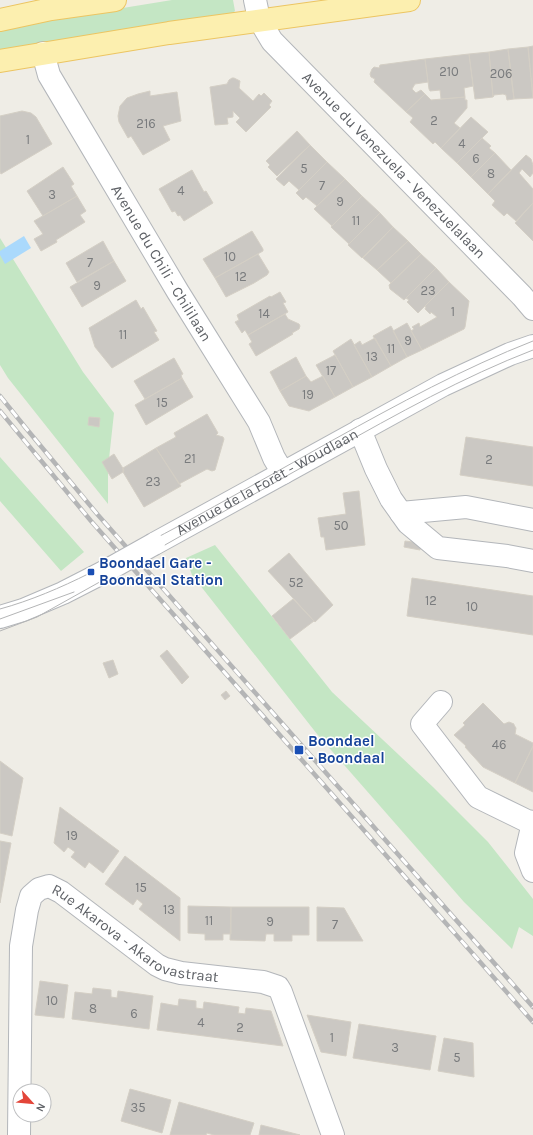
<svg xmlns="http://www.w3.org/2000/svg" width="533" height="1135" font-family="Karla,sans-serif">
  <rect width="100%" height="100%" fill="#efede6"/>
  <path fill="#c4e6c4" d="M172,0H233L235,11L232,14L0,53V28Z
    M0,238L83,372L114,413L108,468V504L8,378L0,365Z
    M0,457L84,552L61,571L0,501Z
    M215,545L332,692L433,787L488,842L533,899V936L519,927L512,949L464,902L317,734L192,575L186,558Z"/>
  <path fill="#aad9fc" d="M24,236L31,248L5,264L0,255V251Z"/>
  <path fill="#cbc8c3" stroke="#d4cfc5" d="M533,46V98L528,47Z
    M528,47L533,98L514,99L508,49Z
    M508,49L514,99L507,100L506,95L503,94L494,95L493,97L489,52Z
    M489,52L493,97L475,99L469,54Z
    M469,54L473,86L464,88L465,97L441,99L440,90L430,91L429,89L425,59Z
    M425,59L428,82L415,84L412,89L416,93L421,90L425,94L406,112L374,82L375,79L371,77L370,74L372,69L374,67L379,68L380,65Z
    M232,78H234L240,81L239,88L253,101L259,94L261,96L264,93L272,101L269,105L271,107L246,132L236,122L240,118L233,111V117L227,118L228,124L215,125L210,87L227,84L229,80Z
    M150,91V96L177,92L181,121L163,126L170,140L143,155L131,136L128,138L119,122L118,116L120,106L127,98L138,94Z
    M425,94L431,100L465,97V100H467V108L454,123L460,128L441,148L435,142L433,144L410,122L413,118L406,112Z
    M22,111L31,113L36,117L52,144L1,174L0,172V116Z
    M471,117L488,132L457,163L441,148Z
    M297,131L310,145L277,176L268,167L270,165L266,161Z
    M482,138L491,146L489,148L495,153L471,177L457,163Z
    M310,145L327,162L299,190L289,181L284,186L276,179Z
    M495,153L511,170L488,194L471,177Z
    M526,155L531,159L533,165V173L530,177L522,169L519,173L533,189V203L516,221L507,213L504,216L492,205L495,201L488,194Z
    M327,162L345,179L317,206L306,197L303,200L296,193Z
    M63,167L74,184L71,186L77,196L43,216L27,191Z
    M192,170L204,192L206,191L213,203L184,221L180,215L178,216L175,211L172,212L159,189Z
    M345,179L362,196L332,226L314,209Z
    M77,196L86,211L80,215L85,222L56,240L57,242L41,251L34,239L43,234L34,221Z
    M362,196L380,213L349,244L331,227Z
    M533,203V241L515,223Z
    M380,213L393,227L362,258L348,245Z
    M393,227L408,241L377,270L363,258Z
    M252,231L263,249V251L215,278L203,259Z
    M103,241L114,261L77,282L66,263Z
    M408,241L421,254L391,283L377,270Z
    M258,254L269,272L267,275L254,283L226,297L215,278Z
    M421,254L436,268L404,300L390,289L389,285Z
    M114,261L126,281L82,307L70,287Z
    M436,268L449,282L418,313L407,302L409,300L406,298Z
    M449,282L469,301L465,327L464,329L422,350L411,331L414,329L412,327L419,323L420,327L437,317L431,312L430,314L425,309L426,307L425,306Z
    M280,292L286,302L283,303L288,312L248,335L245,330L242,333L235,322L239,320L237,315L270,296L271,297Z
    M136,300L141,309L143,307L157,331L154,332L159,340L112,368L95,347L89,328Z
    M285,314L288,319L299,324L300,326L299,329L292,333L293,334L256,356L249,344L252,342L248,335Z
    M407,323L422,350L407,357L393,331Z
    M391,326L407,357L391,366L373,336Z
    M375,338L391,366L372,377L354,345L360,341L362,345Z
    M351,339L372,377L353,387L333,351Z
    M335,355L353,387L335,397L316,365Z
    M296,357L306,376L280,391L270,372Z
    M174,358L183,374L181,375L182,378L145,399L134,381Z
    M306,376L311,382L323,376L335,397L309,411L289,406L280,391Z
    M182,378L193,397L146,425L135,405Z
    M207,414L218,433L216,435L223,437L224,439L215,470L212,471L207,469L179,484L156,448L176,437L174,433Z
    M89,417L100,418L99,427L88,425Z
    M466,437L533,447V486L460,475Z
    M156,448L181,486L144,507L123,472V468Z
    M114,454L124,470L123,472L112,479L102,462Z
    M359,491L365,545L326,550L324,537H321L318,518L346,514L343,493Z
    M405,541L421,543L420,550L404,547Z
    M289,553L333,605L315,622L268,571Z
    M412,578L533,596V635L407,616Z
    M293,599L314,621L290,639L272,616Z
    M167,650L189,677L182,684L160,656Z
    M113,660L118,674L109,678L103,663Z
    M226,691L230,696L225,700L221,695Z
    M483,703L504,724L509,722L514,724V725L516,728L515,734L533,743V746L515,783L483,767L465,747L466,746L454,735L465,725L463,723Z
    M533,746V792L515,783Z
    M0,761L23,778L12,836L0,833Z
    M60,807L119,851L103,873L89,862L85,868L71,857L75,852L68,847L64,852L54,843Z
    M0,841L11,843L0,903Z
    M125,856L180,898V941L139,909L143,904L137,899L133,905L105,884Z
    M188,906L231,907V934H223V940H205V934L188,933Z
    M231,907H309V935H292V941H274V934H266L265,941L230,940Z
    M317,907L344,908L363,941H317Z
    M40,981L68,985L64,1018L35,1015Z
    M93,988L111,990V997L117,998L118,991L153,996L149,1029L72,1019L75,992L92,994Z
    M179,999L196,1001V1008L203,1009L204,1002L239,1007L238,1013L245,1014L246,1008L271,1011L283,1046L157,1030L161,1003L178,1006Z
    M307,1015L351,1022L346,1056L321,1052Z
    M359,1024L436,1036L430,1070L353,1058Z
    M444,1038L473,1043L474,1077L438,1071Z
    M130,1089L171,1100L162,1133L121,1121Z
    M179,1102L254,1123L250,1135H214L207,1133L206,1135H170Z
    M261,1125L300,1135H259Z"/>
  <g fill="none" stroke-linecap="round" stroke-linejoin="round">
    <defs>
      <g id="minor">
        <path id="s1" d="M255,0L259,19L272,41L522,296L533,309"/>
        <path id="s2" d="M43,53L49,75L178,292L259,422L274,458L283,473"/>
        <path d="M360,430L376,469L391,499L408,523L438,548L507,556L533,561"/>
        <path d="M401,513L466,507L533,520"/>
        <path id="s3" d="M154,544L443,385L510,354L533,346"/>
        <path d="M0,617L23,610L63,593L104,572"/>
        <path d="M441,702L422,724L478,797L527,821L533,822"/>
        <path d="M533,823L526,853L533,871"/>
        <path id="s4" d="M19,1135L21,946L27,910L31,896L39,889L49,886L61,892L157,965L165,969L181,973L263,982L278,987L281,992L333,1135"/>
      </g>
      <path id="major" d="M0,20L51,9L115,0
        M0,61L169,33L409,0"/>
    </defs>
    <use href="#minor" stroke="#b3b6ba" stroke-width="24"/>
    <use href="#major" stroke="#ecc562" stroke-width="24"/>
    <use href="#minor" stroke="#fff" stroke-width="22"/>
    <use href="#major" stroke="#fcefaf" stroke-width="22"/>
    <path stroke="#b4b5b6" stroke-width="1" d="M0,609C62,592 118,558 175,528C228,499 280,470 333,440C398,404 464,368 533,341
      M0,619L74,592
      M0,631L37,617C135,563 232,506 331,451C397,414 463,377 533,350"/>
    <defs>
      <path id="rail" d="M0,396L25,427L98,515L533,1007
        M0,411L91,521L533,1022"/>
    </defs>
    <use href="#rail" stroke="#b4b5b6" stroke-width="4.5"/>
    <use href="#rail" stroke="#fff" stroke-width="3" stroke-dasharray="9" stroke-linecap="butt"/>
    <defs>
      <path id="minor-bridge" d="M104,572L154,544"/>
    </defs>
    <use href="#minor-bridge" stroke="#b3b6ba" stroke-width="24" stroke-linecap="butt"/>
    <use href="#minor-bridge" stroke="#fff" stroke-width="22"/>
  </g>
  <g fill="#1a4fb4" stroke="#fff" stroke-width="1.5">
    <rect x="87" y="568" width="8" height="8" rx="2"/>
    <rect x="294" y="745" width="10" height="10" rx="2"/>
  </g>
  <g text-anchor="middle" stroke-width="3" stroke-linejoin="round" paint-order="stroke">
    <g font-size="13" fill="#797b7d">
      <text x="449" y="76">210</text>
      <text x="501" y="78">206</text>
      <text x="434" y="125">2</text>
      <text x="146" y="128">216</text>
      <text x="28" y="144">1</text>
      <text x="462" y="148">4</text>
      <text x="476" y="163">6</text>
      <text x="304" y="173">5</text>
      <text x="491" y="178">8</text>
      <text x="322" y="190">7</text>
      <text x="181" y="195">4</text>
      <text x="52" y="199">3</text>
      <text x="340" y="206">9</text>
      <text x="356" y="225">11</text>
      <text x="230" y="261">10</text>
      <text x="90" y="267">7</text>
      <text x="241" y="281">12</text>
      <text x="97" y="290">9</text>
      <text x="428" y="295">23</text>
      <text x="453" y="316">1</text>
      <text x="264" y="318">14</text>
      <text x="123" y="339">11</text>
      <text x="408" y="345">9</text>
      <text x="391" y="353">11</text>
      <text x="372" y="361">13</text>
      <text x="331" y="375">17</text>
      <text x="308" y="399">19</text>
      <text x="162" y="407">15</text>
      <text x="190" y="463">21</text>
      <text x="489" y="464">2</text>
      <text x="153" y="486">23</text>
      <text x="341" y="530">50</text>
      <text x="296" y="587">52</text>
      <text x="431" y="605">12</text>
      <text x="472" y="611">10</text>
      <text x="499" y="749">46</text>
      <text x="72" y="840">19</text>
      <text x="141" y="892">15</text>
      <text x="169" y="914">13</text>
      <text x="209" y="925">11</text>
      <text x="270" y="926">9</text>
      <text x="335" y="929">7</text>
      <text x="52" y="1005">10</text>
      <text x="93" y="1013">8</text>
      <text x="134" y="1018">6</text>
      <text x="201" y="1027">4</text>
      <text x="240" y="1032">2</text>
      <text x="332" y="1042">1</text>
      <text x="395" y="1052">3</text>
      <text x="457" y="1062">5</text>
      <text x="138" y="1112">35</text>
    </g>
    <g font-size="15" fill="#5e6166" stroke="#fff">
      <text dy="5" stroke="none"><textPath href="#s1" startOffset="219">Avenue du Venezuela - Venezuelalaan</textPath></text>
      <text dy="5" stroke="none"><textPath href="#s2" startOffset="242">Avenue du Chili - Chililaan</textPath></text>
      <text dy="5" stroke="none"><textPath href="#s3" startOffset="129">Avenue de la Forêt - Woudlaan</textPath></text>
      <text dy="5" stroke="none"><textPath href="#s4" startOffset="362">Rue Akarova - Akarovastraat</textPath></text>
    </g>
    <g font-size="15" font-weight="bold" fill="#164399" stroke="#fff" text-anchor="start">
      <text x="99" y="568">Boondael Gare -<tspan x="99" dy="17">Boondaal Station</tspan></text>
      <text x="308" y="746">Boondael<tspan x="308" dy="17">- Boondaal</tspan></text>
    </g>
  </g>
  <g transform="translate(32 1103) rotate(117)"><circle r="19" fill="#ffffff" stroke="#bfc0c2"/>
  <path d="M0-3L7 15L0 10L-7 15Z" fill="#e34539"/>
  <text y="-6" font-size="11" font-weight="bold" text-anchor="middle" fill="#5e6166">N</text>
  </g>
</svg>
